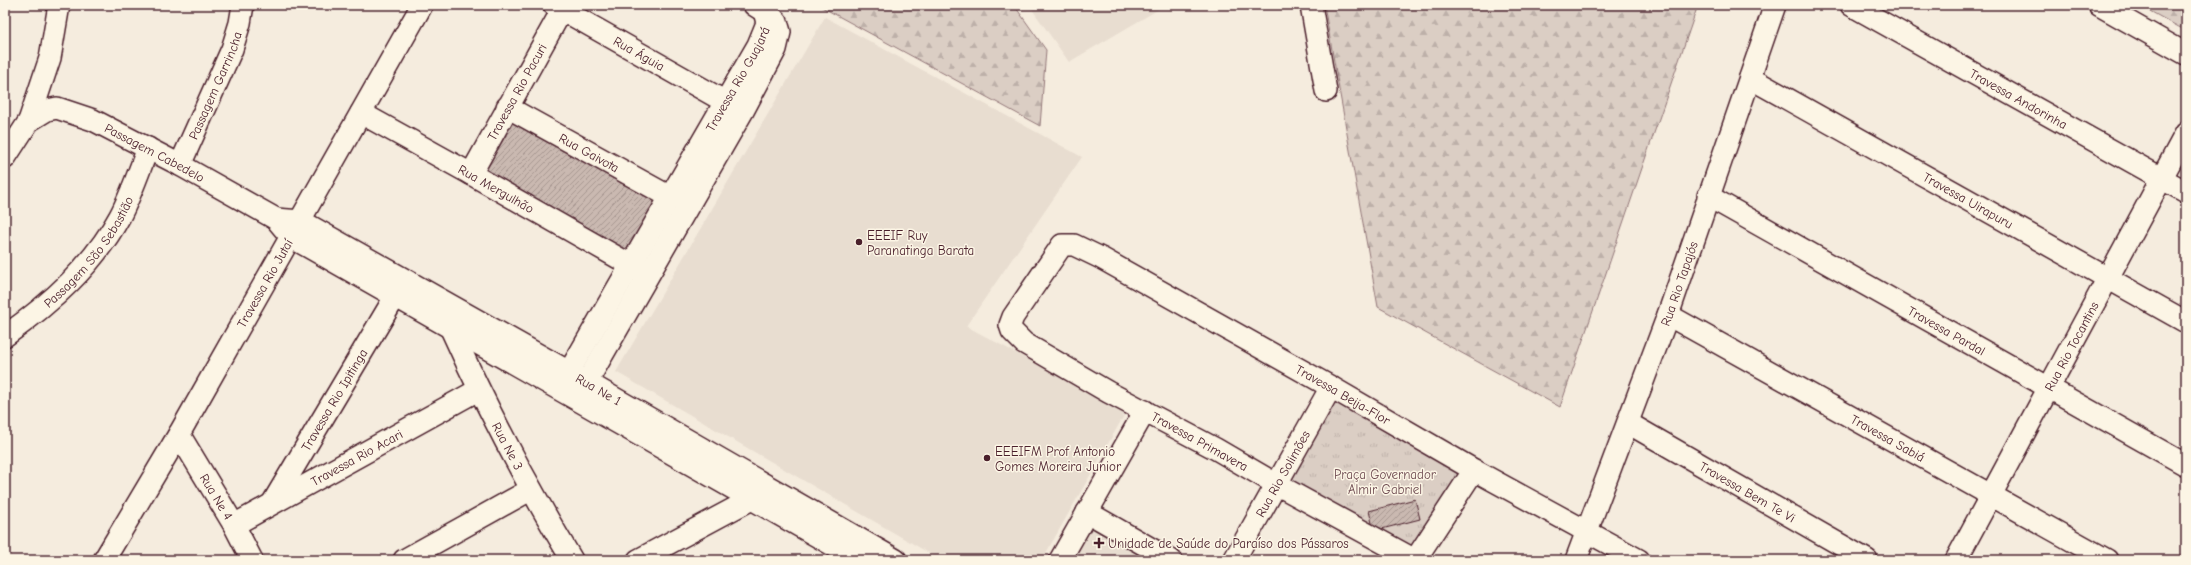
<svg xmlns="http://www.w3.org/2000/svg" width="2191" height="565" font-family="'Comic Neue',sans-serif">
  <defs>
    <pattern id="grass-tufts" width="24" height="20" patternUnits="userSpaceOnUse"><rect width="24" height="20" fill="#dbcec4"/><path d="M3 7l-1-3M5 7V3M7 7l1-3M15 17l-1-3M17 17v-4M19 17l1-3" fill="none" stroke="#bdb0a9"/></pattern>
    <pattern id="forest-firs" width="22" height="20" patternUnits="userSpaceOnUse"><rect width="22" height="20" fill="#dbcec4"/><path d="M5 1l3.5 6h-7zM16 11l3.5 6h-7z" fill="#bdb0a9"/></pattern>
    <pattern id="building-hatch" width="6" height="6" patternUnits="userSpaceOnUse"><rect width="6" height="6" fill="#cab9b1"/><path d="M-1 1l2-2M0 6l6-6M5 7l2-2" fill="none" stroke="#a69690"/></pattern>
  </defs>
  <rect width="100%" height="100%" fill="#f5ecde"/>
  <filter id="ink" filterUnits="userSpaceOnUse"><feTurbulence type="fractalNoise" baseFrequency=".025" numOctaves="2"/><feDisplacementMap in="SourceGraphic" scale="8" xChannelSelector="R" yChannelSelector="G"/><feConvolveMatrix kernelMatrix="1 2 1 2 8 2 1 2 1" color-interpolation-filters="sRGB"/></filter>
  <g filter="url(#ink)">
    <path fill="#e8ddd0" d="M1029,5H1166L1069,62Z
      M825,17L1082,157L966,326L1126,412L1042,560H941L616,372Z
      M1088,526L1151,560H1070Z"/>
    <path fill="url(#grass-tufts)" stroke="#927678" d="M1329,386L1468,468L1405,560L1275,487Z"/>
    <path fill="url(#forest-firs)" stroke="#927678" d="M818,5H1014L1046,50L1040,126Z
      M1324,5H1698L1560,407L1378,307Z
      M2139,5H2186V31Z"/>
    <path fill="url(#building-hatch)" stroke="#4a1f2b" d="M515,117L664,199L632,257L484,169Z
      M1415,499L1420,519L1374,531L1369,511Z"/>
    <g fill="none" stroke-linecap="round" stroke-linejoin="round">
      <defs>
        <g id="minor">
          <path id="s1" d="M554,5L738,109"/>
          <path d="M1311,5L1326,91"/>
          <path id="s2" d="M1851,5L2186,192"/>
          <path d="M2099,5L2186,54"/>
          <path id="s3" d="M1750,78L2186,322"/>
          <path id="s4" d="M507,107L672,198"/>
          <path id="s5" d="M361,113L471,174L643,272"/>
          <path id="s6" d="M29,121L47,110L57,108L93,120L180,165L276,219L291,237L859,560"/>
          <path d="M5,158L29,121L50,58L59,5"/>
          <path id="s7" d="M180,165L232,49L240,23L243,5"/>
          <path id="s8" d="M471,174L562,10"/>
          <path id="s9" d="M1708,196L2186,465"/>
          <path id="s10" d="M276,219L301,221L569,372L896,560"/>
          <path id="s11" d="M1668,315L2107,560"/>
          <path id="s12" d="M451,329C487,409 527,485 572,560"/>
          <path id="s13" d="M5,336C51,303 93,266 120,216C131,195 139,171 148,148"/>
          <path id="s14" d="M562,384L758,45L767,23L764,11"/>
          <path d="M580,394L743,111L776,49L780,32L777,22L770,15L754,5"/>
          <path id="s15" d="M1628,423L1867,560"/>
          <path id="s16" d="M179,434L234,525L252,560"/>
          <path id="s17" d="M273,502L395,297"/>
          <path d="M1087,512L1171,560"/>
          <path id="s18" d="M234,525L478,390"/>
          <path id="s19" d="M104,560L179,434L422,5"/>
          <path d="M404,560L530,490"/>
          <path d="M638,560L750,500"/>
          <path d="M1060,560L1145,411"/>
          <path id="s20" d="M1234,560L1331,387"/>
          <path id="s21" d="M1415,560L1276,484L1216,449L1108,392L1024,343L1012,331L1010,325L1013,317L1062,245H1074L1101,258L1331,387L1474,470L1639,560"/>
          <path d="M1415,560L1474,470"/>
          <path id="s22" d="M1576,560L1668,315L1775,5"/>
          <path id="s23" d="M1956,560L2186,133"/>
        </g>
      </defs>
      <use href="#minor" stroke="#4a1f2b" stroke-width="24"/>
      <use href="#minor" stroke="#fcf5e5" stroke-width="21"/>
    </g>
  </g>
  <g fill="#4a1f2b" stroke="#fcf5e5" stroke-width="1.5">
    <circle cx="859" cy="242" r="4"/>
    <circle cx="987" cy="458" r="4"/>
    <path d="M1097 537h4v4h4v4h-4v4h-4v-4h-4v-4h4z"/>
  </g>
  <g text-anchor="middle" stroke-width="3" stroke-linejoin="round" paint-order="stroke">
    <g font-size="13" fill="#4a1f2b" stroke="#fcf5e5">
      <text dy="5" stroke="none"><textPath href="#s1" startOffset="98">Rua Águia</textPath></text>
      <text dy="5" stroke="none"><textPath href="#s14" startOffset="352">Travessa Rio Guajará</textPath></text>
      <text dy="5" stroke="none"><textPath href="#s7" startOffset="87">Passagem Garrincha</textPath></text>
      <text dy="5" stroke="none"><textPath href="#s8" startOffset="94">Travessa Rio Pacuri</textPath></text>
      <text dy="5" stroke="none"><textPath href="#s2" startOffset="192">Travessa Andorinha</textPath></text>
      <text dy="5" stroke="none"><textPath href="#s6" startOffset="139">Passagem Cabedelo</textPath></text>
      <text dy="5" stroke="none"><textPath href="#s4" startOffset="94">Rua Gaivota</textPath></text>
      <text dy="5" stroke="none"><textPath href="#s5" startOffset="155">Rua Mergulhão</textPath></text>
      <text dy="5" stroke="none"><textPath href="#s3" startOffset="250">Travessa Uirapuru</textPath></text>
      <text dy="5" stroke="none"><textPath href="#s13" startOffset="120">Passagem São Sebastião</textPath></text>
      <text dy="5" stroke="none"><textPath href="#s19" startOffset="320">Travessa Rio Jutaí</textPath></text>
      <text dy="5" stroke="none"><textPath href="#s22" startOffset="295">Rua Rio Tapajós</textPath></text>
      <text dy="5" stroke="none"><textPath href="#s9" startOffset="274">Travessa Pardal</textPath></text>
      <text dy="5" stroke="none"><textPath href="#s23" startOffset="243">Rua Rio Tocantins</textPath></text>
      <text dy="5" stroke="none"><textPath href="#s10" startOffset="367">Rua Ne 1</textPath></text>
      <text dy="5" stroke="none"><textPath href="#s21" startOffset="886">Travessa Beija-Flor</textPath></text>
      <text dy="5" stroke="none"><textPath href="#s17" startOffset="119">Travessa Rio Ipitinga</textPath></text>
      <text dy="5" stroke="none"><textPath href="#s11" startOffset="252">Travessa Sabiá</textPath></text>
      <text transform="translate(1200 441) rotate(29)" y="5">Travessa Primavera</text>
      <text dy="5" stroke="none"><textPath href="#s12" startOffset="130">Rua Ne 3</textPath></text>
      <text dy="5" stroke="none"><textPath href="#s18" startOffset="140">Travessa Rio Acari</textPath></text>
      <text dy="5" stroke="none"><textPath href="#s20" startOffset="99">Rua Rio Solimões</textPath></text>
      <text dy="5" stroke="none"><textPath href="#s15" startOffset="138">Travessa Bem Te Vi</textPath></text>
      <text dy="5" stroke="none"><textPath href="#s16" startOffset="73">Rua Ne 4</textPath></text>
    </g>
    <g font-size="13" fill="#4a1f2b" stroke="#fcf5e5" text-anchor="start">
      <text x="867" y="240">EEEIF Ruy<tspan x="867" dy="15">Paranatinga Barata</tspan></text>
      <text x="995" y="456">EEEIFM Prof Antonio<tspan x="995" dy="15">Gomes Moreira Junior</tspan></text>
      <text x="1108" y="548">Unidade de Saúde do Paraíso dos Pássaros</text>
    </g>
    <g font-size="13" fill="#6e4b51" stroke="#fcf5e5">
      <text x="1385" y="479">Praça Governador<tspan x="1385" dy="15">Almir Gabriel</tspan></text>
    </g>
  </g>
  <rect width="2191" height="565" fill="none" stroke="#fcf5e5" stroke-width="20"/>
  <rect x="10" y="10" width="2171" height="545" fill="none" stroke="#4a1f2b" stroke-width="1.5" filter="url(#ink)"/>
</svg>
